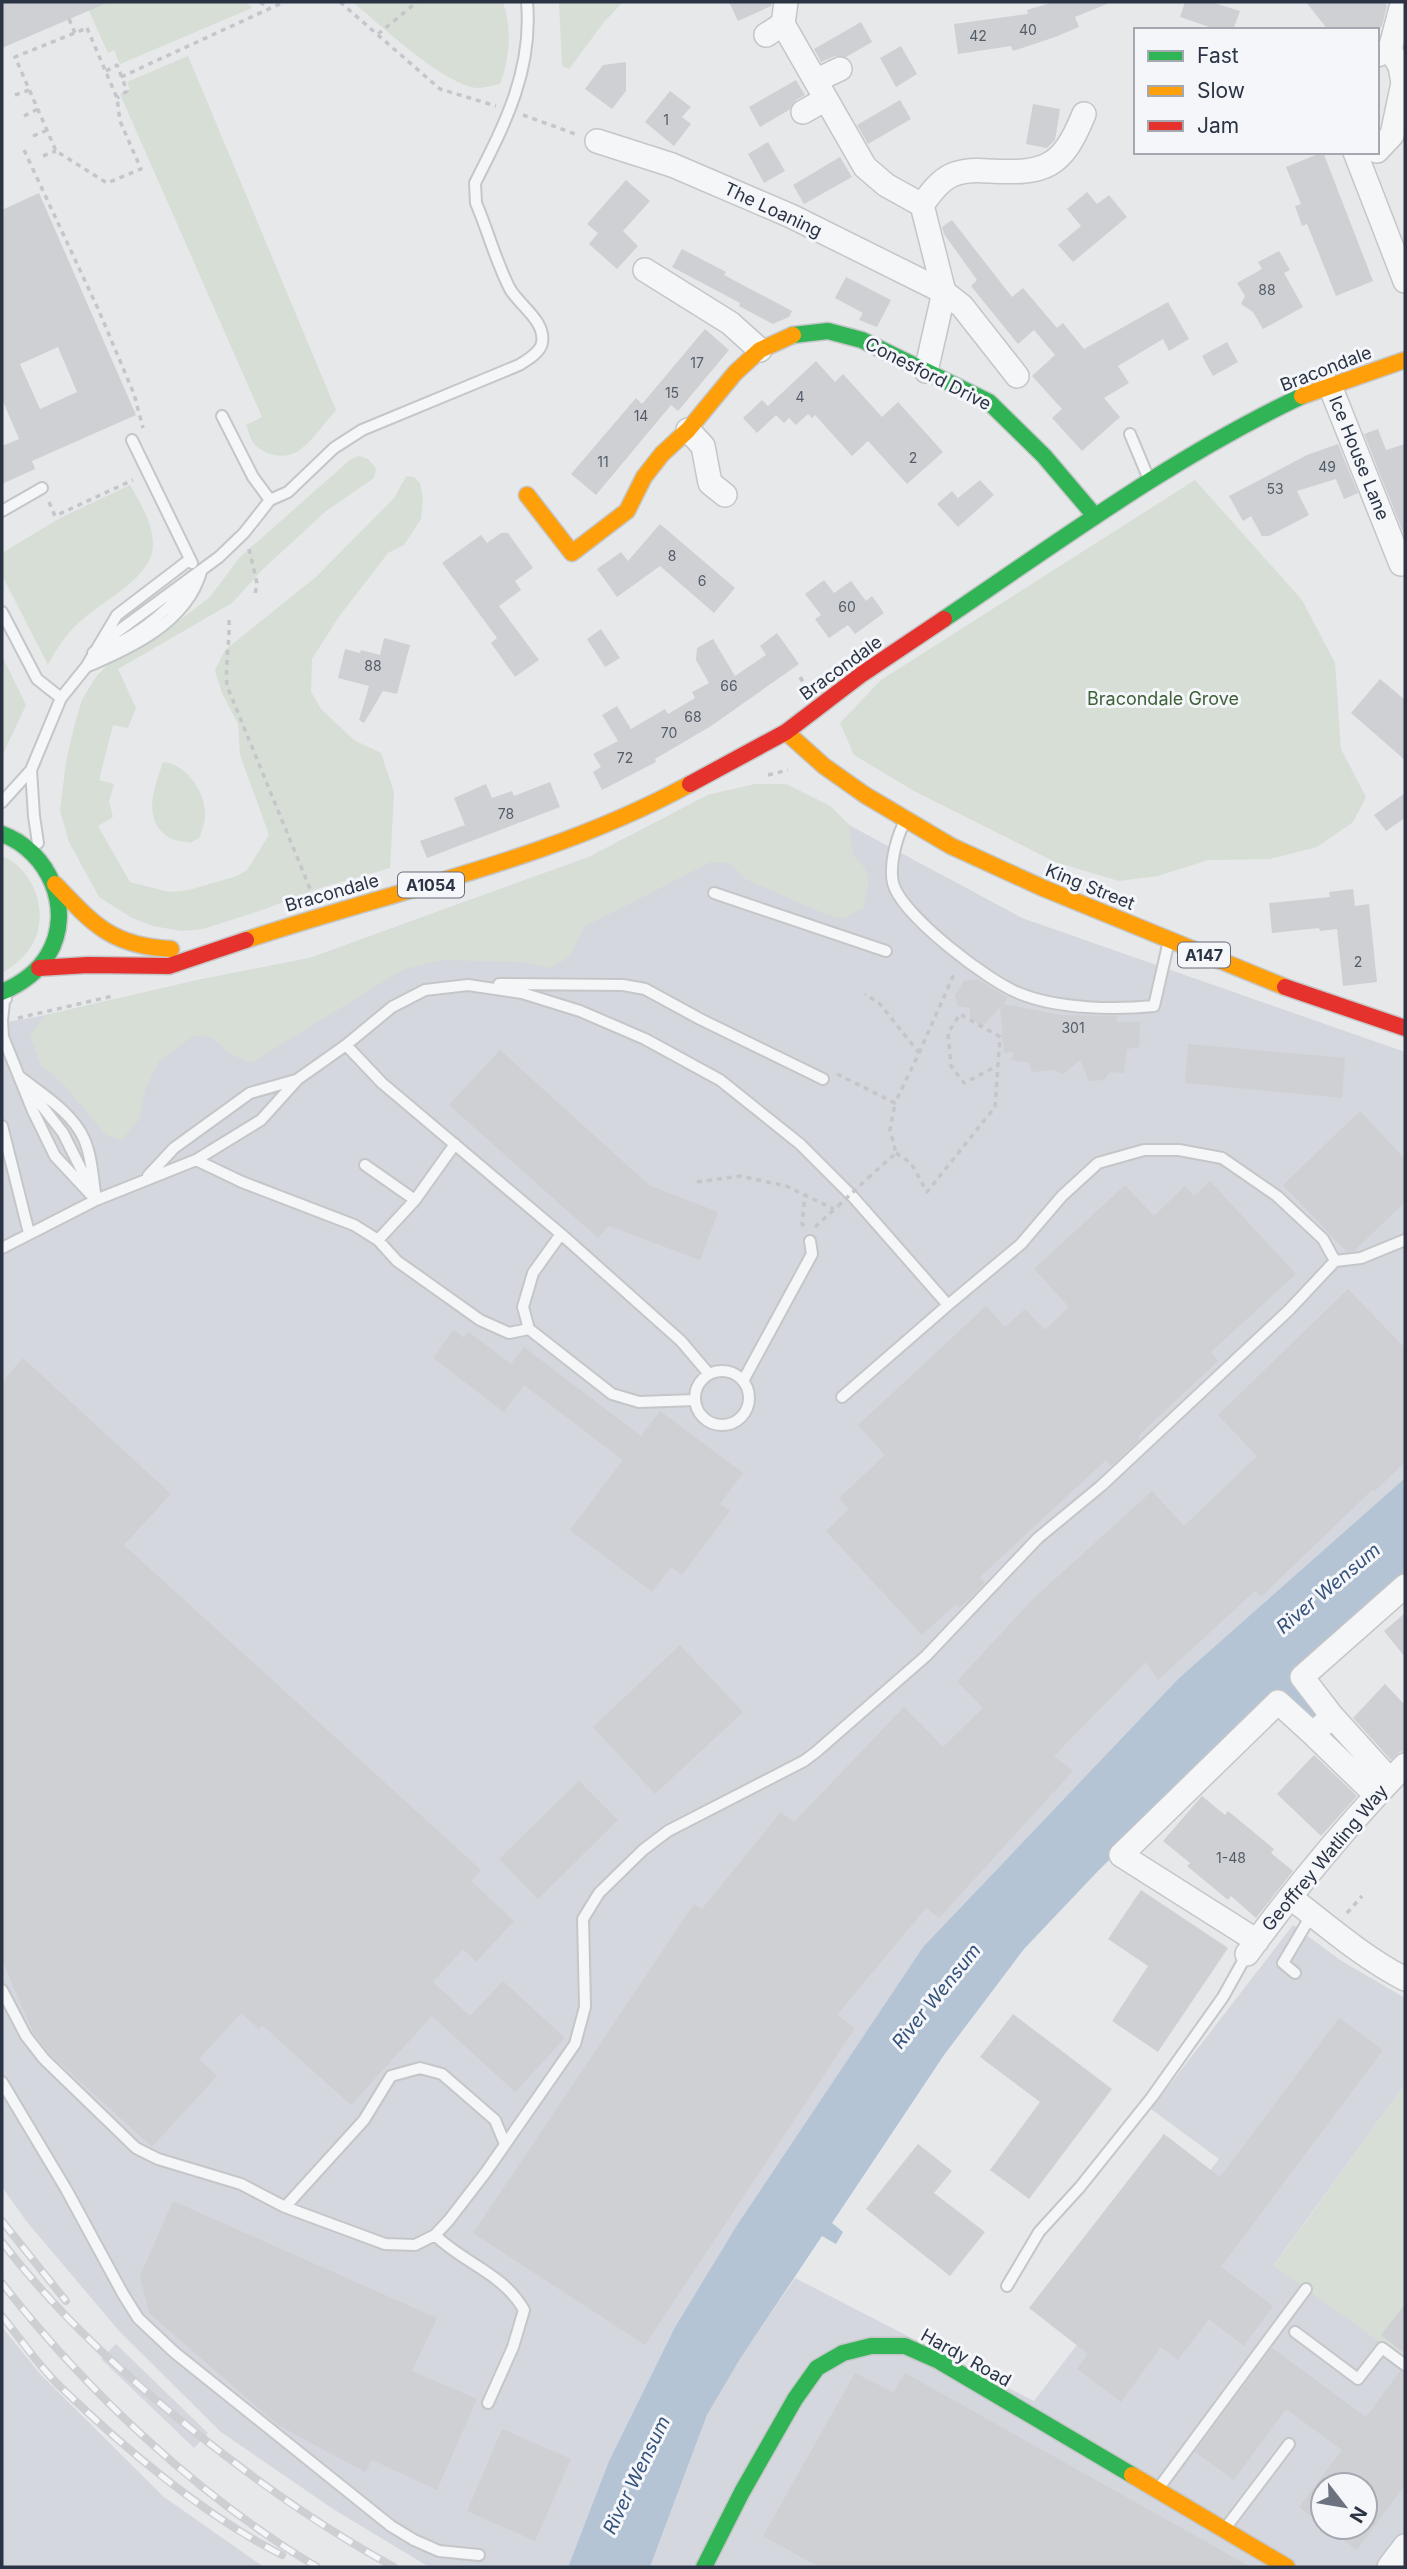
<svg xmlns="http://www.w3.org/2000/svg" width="1407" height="2569" font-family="Inter,sans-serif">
  <rect width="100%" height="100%" fill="#e6e8ea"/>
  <path fill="#d4d7dd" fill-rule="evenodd" d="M756,784H786L830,806L849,825L1022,918L1405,1052V1478L1179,1678L923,1947L737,2225L675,2327L609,2461L568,2567H429L333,2509L221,2432L120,2332L27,2222L2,2187V1023L46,1015L198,980L310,958L589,857L708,795Z
    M1293,1925L1340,1960L1405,1998V2084L1274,2265L1405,2360V2559L1399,2567H650L707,2415L740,2359L795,2278L1034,2401L1219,2159L1151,2109ZM1323,2485H1365V2527H1323Z
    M2,2327L41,2375L164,2497L264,2567H2Z
    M116,2344L208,2433L194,2448L101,2359Z"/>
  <path fill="#d6ded6" d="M85,2H246L252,8L120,64L114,50L108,53Z
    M353,2H503C512,30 510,57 500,84C493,85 485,88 478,88C445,86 379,24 353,2Z
    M559,2H623L604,22L569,69L562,66Z
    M188,56L336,410C325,422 315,438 302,448C288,461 263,457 252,441C250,436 248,430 246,425L262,417L120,94L130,90L127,82Z
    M359,456L368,459L376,468L374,478L326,511L263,569L232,603L118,669L136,708L128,728L113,725L99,780L114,784L109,801L113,817L98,826L130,882L169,892L189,890L237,876L247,870L269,835L240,755L238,724L222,693L215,670L225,650L316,577L395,497L406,476L414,477L420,483L423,498L421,519L404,545L388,553L338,618L312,659L311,692L321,709L354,740L381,753L394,792L390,868L320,888L262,910L203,929L181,931L153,926L132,918L99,897L69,842L60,811L66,762L75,723L82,700L95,678L108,664L176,623L210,597L240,557L351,459Z
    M1195,480L1302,600L1335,663L1341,749L1366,797L1353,822L1317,847L1270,859L1208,860L1158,876L1119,881L1055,862L914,791L854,755L840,723L881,680Z
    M130,485C141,505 153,523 153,545C153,576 105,600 84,618C68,631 58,646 48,665L2,575V553L60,518Z
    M2,656L26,705L2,756Z
    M163,762C186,764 206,792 205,815C205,822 202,830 200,837L190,843C184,841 173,841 168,837C141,819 155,786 163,762Z
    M756,784H786L830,806L849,825L853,855C874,874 869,883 863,908L843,919L825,914L745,879L730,863L711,862L584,927L569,957L551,968L518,962L442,960L404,969L251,1063L230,1054L211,1037L193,1036L159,1061L145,1090L139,1120L121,1140L106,1135L62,1083L40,1064L30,1034L46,1015L198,980L310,958L589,857L708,795Z
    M2,856C36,870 51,917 30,948C23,959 13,966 2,973Z
    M1405,2084V2354L1402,2358L1274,2266Z"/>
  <path fill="#b4c4d5" d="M1405,1478V1579L1291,1682L1319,1714L1311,1722L1278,1693L1098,1871L1024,1949L944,2055L832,2223L843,2232L836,2244L822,2236L740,2359L707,2415L650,2567H568L609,2461L675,2327L737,2225L923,1947L1179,1678Z"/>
  <path fill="#ced0d3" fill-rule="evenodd" d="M2,2H109L2,48Z
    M729,2H772L771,6L738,21Z
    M1054,2H1112L1075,17L1079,27L1055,37L1013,51L1011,46L958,54L954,24L1028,14L1027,10Z
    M1185,2H1211L1240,11L1233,30H1218L1180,17Z
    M1306,2H1384L1387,6L1382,26L1376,30H1328Z
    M861,22L872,42L846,57L835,56L821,62L814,49Z
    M901,46L917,74L896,87L880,58Z
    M626,62V91L612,109L585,89L603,65Z
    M796,80L805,95L796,100L789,110L760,127L749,107Z
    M670,91L691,107L682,117L691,124L674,146L645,122Z
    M900,100L911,119L868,144L857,125Z
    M1033,104L1060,109L1055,140L1047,148L1026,144Z
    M768,142L785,171L764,183L748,154Z
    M1323,152L1373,281L1336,296L1307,224L1302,226L1295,206L1301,204L1286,167Z
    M840,157L852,177L804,204L793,185Z
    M626,180L650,201L623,231L638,246L617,269L589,244L598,233L587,224Z
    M1087,192L1097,204L1109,195L1127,217L1073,262L1058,245L1081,226L1067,209Z
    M39,193L136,415L32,461L35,469L2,484V446L19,439L2,399V210ZM58,347L77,392L40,409L20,364Z
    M952,220L1012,297L1023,288L1057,328L1063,323L1084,349L1168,302L1189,339L1169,351L1163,339L1118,366L1129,383L1104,398L1120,417L1082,451L1052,418L1062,409L1032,376L1055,355L1034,330L1018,344L971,286L977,280L944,234L942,227Z
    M682,249L726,272L724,275L792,311L789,317L773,324L739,306L740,303L672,267Z
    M1279,251L1290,270L1284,273L1303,307L1263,329L1253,312L1241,304L1245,296L1237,283L1262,269L1258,262Z
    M846,277L891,300L877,327L859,320L863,313L835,298Z
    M705,329L729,350L678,411L671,405L596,495L571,474L636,398L642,404Z
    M1227,342L1238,362L1213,376L1202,356Z
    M816,361L835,382L843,374L882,417L898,402L943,452L907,484L868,441L852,456L815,415L812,418L808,414L796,425L789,418L784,423L776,415L757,433L743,418L762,400L768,406Z
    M1378,429L1386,450L1405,444V537L1364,434Z
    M1338,444L1358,493L1344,499L1336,479L1297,491L1309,515L1269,536H1262L1251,516L1243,521L1229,496L1307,455Z
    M980,480L994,495L958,527L937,504L952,491L958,498Z
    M660,524L735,588L714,613L660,566L617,597L597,569L621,552L628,561Z
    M501,533H508L533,568L515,581L521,590L499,606L539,660L515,677L491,643L497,638L442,563L481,535L487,543Z
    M824,580L834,593L851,581L866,601L872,596L884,613L855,634L848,625L829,638L815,619L821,615L805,594Z
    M601,629L620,658L605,667L587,639Z
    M777,633L799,664L711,726L655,759L656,762L602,790L593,772L601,767L593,754L618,741L602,715L617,706L631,729L665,709L668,714L695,698L692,692L709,683L696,660L697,648L713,639L735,676L766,655L760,646Z
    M384,638L410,645L397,694L383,691L364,723L359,720L369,686L338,678L345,649L360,653L361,650L380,655Z
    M1380,679L1405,700V760L1351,713Z
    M550,782L560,807L427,858L420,841L465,825L454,798L486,784L492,798L512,791L514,796Z
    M1405,793V818L1386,831L1374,815Z
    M1353,889L1355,906L1369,904L1377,982L1343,986L1337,929L1320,931L1319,928L1272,933L1269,903L1330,897L1329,892Z
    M977,979L1008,998L1003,1004L1061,1015L1117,1016V1022H1140L1139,1047L1127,1049L1124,1073L1110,1072L1104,1080L1089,1081L1080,1060L1063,1074L1054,1070L1032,1072L1030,1063L1011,1060L1014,1052L1004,1053L1000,1007L982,1027L970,1018V1008L958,1006L955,995L964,981Z
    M1188,1044L1345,1058L1342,1098L1185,1083Z
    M500,1050L649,1185L718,1212L700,1260L609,1226L598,1238L449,1105Z
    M1360,1111L1405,1159V1202L1354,1251L1347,1252L1283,1185Z
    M1210,1181L1296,1274L1211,1352L1218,1361L1138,1436L1140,1439L1111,1466L1106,1460L980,1577L985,1582L972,1596L959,1608L956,1604L922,1635L826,1531L849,1509L839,1498L885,1455L858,1425L986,1306L1005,1327L1025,1309L1045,1330L1069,1307L1034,1269L1125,1185L1154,1216L1185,1186L1194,1196Z
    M1348,1289L1405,1348V1462L1374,1492L1372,1490L1261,1597L1255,1591L1158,1680L1146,1662L1054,1756L1073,1771L939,1918L926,1908L837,2015L855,2028L645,2345L473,2233L694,1904L702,1909L781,1812L794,1822L904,1707L943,1747L983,1708L957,1681L1034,1598L1152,1491L1184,1526L1257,1456L1218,1415Z
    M454,1330L464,1338L469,1332L511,1364L524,1347L641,1436L660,1411L743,1473L720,1504L730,1511L682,1575L671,1567L652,1592L570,1530L623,1460L524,1385L504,1412L433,1358Z
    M23,1358L171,1494L124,1545L481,1870L471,1881L514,1921L476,1962L463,1949L433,1982L470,2016L503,1981L565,2038L515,2092L432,2016L351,2105L262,2025L259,2029L241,2013L199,2059L217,2076L152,2147L50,2054L33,2032L2,1960V1382Z
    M1405,1613V1657L1384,1631Z
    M680,1645L743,1712L655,1794L593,1727Z
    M1385,1684L1405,1705V1751L1400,1752L1391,1760L1353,1718Z
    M1314,1755L1357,1796L1321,1836L1277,1794Z
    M579,1781L618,1820L538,1899L499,1859Z
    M1202,1796L1225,1815L1228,1811L1274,1849L1271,1853L1293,1871L1256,1918L1231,1896L1228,1900L1187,1866L1190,1863L1163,1841Z
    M1141,1890L1228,1948L1158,2052L1112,2021L1148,1966L1108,1939Z
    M1013,2014L1112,2089L1029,2199L990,2170L1040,2102L980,2057Z
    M1339,2018L1383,2050L1221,2267L1273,2306L1244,2346L1209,2319L1178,2360L1161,2347L1121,2402L1077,2369L1088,2354L1029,2308L1164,2134L1220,2177Z
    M918,2144L952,2171L934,2193L985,2232L950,2276L866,2209Z
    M173,2201L437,2318L412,2371L477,2399L437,2490L372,2460L365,2472L278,2425L149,2313L140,2276Z
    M1405,2304V2354L1381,2335Z
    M1272,2348L1366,2417L1400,2371L1405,2373V2485L1357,2550L1326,2527H1365V2485H1323V2525L1299,2507L1342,2450L1286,2409L1234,2480L1195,2452Z
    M855,2373L893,2392L905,2373L1251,2567H819L763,2536Z
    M502,2429L571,2459L535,2541L467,2511Z"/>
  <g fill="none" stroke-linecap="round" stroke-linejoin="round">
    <defs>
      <path id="lane" d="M222,416L253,477L270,500
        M1130,434L1148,477
        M132,440L192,563
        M2,511L42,488
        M2,612L37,679L61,698
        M100,651C136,638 165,613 190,585
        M93,653L117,632L219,557L244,533L270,500L288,492L334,448L362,430L519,365C527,360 540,353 542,343C546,321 519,305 510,289C496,262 488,231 476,203L475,183C505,124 533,70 527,2
        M86,667C131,648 186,623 201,572
        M31,770L34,816L38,843
        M2,802L31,770L61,698L86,667L117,615L189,560
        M903,825C896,840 889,866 893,883C901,915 990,983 1021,994C1059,1009 1115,1010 1154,1006L1168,945
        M714,893L886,951
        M499,984L623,985L645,989L700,1019L823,1079
        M6,999L4,1001L2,1021L3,1037L33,1111L55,1156L96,1200
        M346,1045L382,1083L561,1234L681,1341L709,1374
        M20,1077C42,1094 73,1113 84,1139C92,1156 93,1181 96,1200
        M28,1088L63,1133L90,1187
        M2,1126L29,1233
        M196,1160L242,1182L354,1225L378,1240L415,1200
        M365,1165L415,1200L455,1144
        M148,1176L174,1148L250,1093L296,1080
        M561,1234L533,1273L523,1307L529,1329L612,1394L639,1402L695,1400
        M378,1240L397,1261L480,1320L509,1333L529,1329
        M2,1248L96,1200L196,1160L261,1120L298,1079L346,1045L392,1007L425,990L468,985L522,993L580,1011L645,1039L720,1080L800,1144L854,1198L948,1305L1021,1244L1062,1196L1098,1163L1144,1150H1179L1222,1158L1277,1196L1323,1239L1335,1261L1289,1310L1101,1486L1038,1538L926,1656L816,1752L804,1761L668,1831L643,1850L599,1893L583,1919L585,2007L575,2044L486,2172L449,2220L435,2235L415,2245L385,2244L285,2207L241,2184L158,2159L136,2148L44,2059L26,2036L2,1990
        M1335,1261L1361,1258L1405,1240
        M695 1398a27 27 0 1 1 54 0a27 27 0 1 1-54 0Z
        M743,1381L812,1254L810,1241
        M842,1397L948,1305
        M1295,1973L1283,1963L1312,1914
        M2,2082L66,2189L123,2294L138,2318L174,2352L391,2526L414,2540L439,2551L479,2555
        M285,2207L364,2120L391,2076L420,2068L442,2074L495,2120L505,2144
        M435,2235C463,2263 503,2273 524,2310L513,2347L488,2403
        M1007,2286L1039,2232L1080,2187L1152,2097L1223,1997L1247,1954
        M1295,2332L1358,2379L1382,2348L1405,2365
        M1158,2489L1306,2289
        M1227,2526L1289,2444"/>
      <path id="street" d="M783,24L786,2
        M766,35L783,24L865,167L886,185L922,205L944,292L926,371
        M1390,50L1402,4
        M1377,55L1390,50L1400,66L1403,83L1392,135L1377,151
        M817,80L840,69
        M803,112L826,99
        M597,141L672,165L791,216L944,292L962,306L1017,376
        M1355,152L1405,281
        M922,205C930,194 939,181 952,175C963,170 978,170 989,171C1046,174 1062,168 1084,114
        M645,270L730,323L760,350
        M1330,386L1401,564L1405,562
        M688,430L703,446L710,483L725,495
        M1332,1716L1390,1780
        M1313,1734L1376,1795
        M1290,1897C1326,1925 1364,1958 1405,1979
        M1257,1941L1121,1855L1278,1702L1313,1734L1332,1716L1302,1677L1405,1586
        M1247,1954C1295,1888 1348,1824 1405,1765
        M1389,2567L1405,2546"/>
      <path id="fast" d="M793,335L828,331L862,340L989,402L1044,456L1095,516
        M944,619C1061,540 1175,456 1302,396
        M2,834C49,851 75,910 48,955C37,973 21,984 2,992
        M704,2567L742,2492L795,2399L817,2368L843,2353L871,2346H905L939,2361L1132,2475"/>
      <path id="slow" d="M1302,396L1405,360
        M527,495L572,553L627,511L644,477L662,454L688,430L735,373L760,350L793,335
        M786,732L824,766L865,795L951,846L1043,888L1285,987
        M55,884C94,925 112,946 171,949
        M246,940C395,890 551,860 690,784
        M1132,2475L1287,2567"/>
      <path id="jam" d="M690,784L786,732L862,674L944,619
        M39,968L88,965L169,966L246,940
        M1285,987L1405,1028"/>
    </defs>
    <use href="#lane" stroke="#c4c6c8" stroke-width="14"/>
    <use href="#street" stroke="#c4c6c8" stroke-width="26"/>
    <use href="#fast" stroke="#c4c6c8" stroke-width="19"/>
    <use href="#slow" stroke="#c4c6c8" stroke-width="19"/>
    <use href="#jam" stroke="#c4c6c8" stroke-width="19"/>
    <path stroke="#c5c6ca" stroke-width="3.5" stroke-dasharray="5 5" stroke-linecap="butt" d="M260,2L269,8
      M340,2L440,89L496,106
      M69,19L75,33
      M87,28L117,98L120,121L141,169L107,183L56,151L15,57Z
      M378,34L417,2
      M106,71L117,65L127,91L117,98
      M121,77L284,2
      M15,95L29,90
      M523,115L578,135
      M24,116L38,109
      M33,136L47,130
      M24,150L99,311L134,394L143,428
      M43,156L56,151
      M49,502L55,516L133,480
      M249,549L257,583L255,595
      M229,620C230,642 225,663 227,686L311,891
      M800,677L805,685
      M768,775L788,770
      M18,1018L113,996
      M919,1053L955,972
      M837,1074L895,1103L919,1053L880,1004L865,994
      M896,1153L911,1163L927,1192L995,1107L1000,1037L960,1014L948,1033L951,1066L964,1083L999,1065
      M868,1178L896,1153L890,1130L895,1103
      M697,1182L740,1176L786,1186L834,1209
      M804,1226L802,1224L805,1194
      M815,1227L838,1206
      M1347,1913L1362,1896"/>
    <use href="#lane" stroke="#f5f6f7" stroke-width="10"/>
    <use href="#street" stroke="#f5f6f7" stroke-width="23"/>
    <use href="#fast" stroke="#30b455" stroke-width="16"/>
    <use href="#slow" stroke="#ff9f0a" stroke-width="16"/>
    <use href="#jam" stroke="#e5322d" stroke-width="16"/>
    <defs>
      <path id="rail" d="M2,2221L66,2301
        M2,2242C59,2316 127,2378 200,2436C262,2485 324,2529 394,2567
        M2,2283C86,2391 199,2497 317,2567
        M2,2316C23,2342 43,2372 68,2394C131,2454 204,2515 282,2555"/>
    </defs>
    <use href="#rail" stroke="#cecfd2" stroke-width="8"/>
    <use href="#rail" stroke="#f4f6f9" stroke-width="5" stroke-dasharray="16" stroke-linecap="butt"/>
    <path stroke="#c5c6ca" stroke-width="3.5" stroke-dasharray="5 5" stroke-linecap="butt" d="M838,1206L868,1178"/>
  </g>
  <g text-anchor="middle" stroke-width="6" stroke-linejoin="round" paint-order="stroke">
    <g font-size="14" fill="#545c69">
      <text x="1028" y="35">40</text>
      <text x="978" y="41">42</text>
      <text x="666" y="125">1</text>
      <text x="1267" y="295">88</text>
      <text x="697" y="368">17</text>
      <text x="672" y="398">15</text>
      <text x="800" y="402">4</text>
      <text x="641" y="421">14</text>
      <text x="913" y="463">2</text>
      <text x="603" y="467">11</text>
      <text x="1327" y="472">49</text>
      <text x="1275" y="494">53</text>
      <text x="672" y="561">8</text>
      <text x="702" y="586">6</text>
      <text x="847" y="612">60</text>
      <text x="373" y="671">88</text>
      <text x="729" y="691">66</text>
      <text x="693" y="722">68</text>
      <text x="669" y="738">70</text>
      <text x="625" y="763">72</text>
      <text x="506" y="819">78</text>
      <text x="1358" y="967">2</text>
      <text x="1073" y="1033">301</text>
      <text x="1231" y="1863">1-48</text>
    </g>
    <g fill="#f4f6f9" stroke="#676e7b" stroke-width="2">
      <rect x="398" y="872.5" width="66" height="25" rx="5"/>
      <rect x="1178" y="942.5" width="52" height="25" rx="5"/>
    </g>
    <g font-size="16" font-weight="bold" fill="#2b3445">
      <text x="431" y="891">A1054</text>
      <text x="1204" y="961">A147</text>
    </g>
    <g font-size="18" fill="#2b3445" stroke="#f4f6f9">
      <text transform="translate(773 210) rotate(25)" y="6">The Loaning</text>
      <text transform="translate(1326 369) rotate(-21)" y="6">Bracondale</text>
      <text transform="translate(928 374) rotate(27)" y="6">Conesford Drive</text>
      <text transform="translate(1359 458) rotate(68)" y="6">Ice House Lane</text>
      <text transform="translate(841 668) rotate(-36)" y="6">Bracondale</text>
      <text transform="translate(1090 887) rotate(22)" y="6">King Street</text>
      <text transform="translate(332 893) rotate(-16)" y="6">Bracondale</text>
      <text transform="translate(1325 1858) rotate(-50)" y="6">Geoffrey Watling Way</text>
      <text transform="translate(966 2358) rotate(29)" y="6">Hardy Road</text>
    </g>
    <g font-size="18" fill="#3f6138" stroke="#f4f6f9">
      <text x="1163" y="705">Bracondale Grove</text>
    </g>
    <g font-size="19" font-style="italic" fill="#34527a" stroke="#f4f6f9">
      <text transform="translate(1328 1588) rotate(-40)" y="7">River Wensum</text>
      <text transform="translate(936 1996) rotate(-51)" y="7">River Wensum</text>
      <text transform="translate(636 2475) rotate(-64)" y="7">River Wensum</text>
    </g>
  </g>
  <rect width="1407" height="2569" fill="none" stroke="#2b3445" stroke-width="7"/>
  <rect x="1134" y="28" width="245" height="126" fill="#f4f6f9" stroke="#a4a8b1" stroke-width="2"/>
  <rect x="1148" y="51" width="35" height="10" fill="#30b455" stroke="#a4a8b1" stroke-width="2"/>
  <text x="1197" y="63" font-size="21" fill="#2b3445">Fast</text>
  <rect x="1148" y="86" width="35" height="10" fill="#ff9f0a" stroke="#a4a8b1" stroke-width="2"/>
  <text x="1197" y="98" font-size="21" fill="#2b3445">Slow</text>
  <rect x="1148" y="121" width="35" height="10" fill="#e5322d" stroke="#a4a8b1" stroke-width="2"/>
  <text x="1197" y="133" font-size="21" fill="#2b3445">Jam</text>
  <g transform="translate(1344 2506) rotate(121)"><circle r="33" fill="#f4f6f9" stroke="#a4a8b1" stroke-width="2"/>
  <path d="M0-5L12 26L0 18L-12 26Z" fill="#6c737f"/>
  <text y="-10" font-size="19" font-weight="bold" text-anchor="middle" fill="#2b3445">N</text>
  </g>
</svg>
